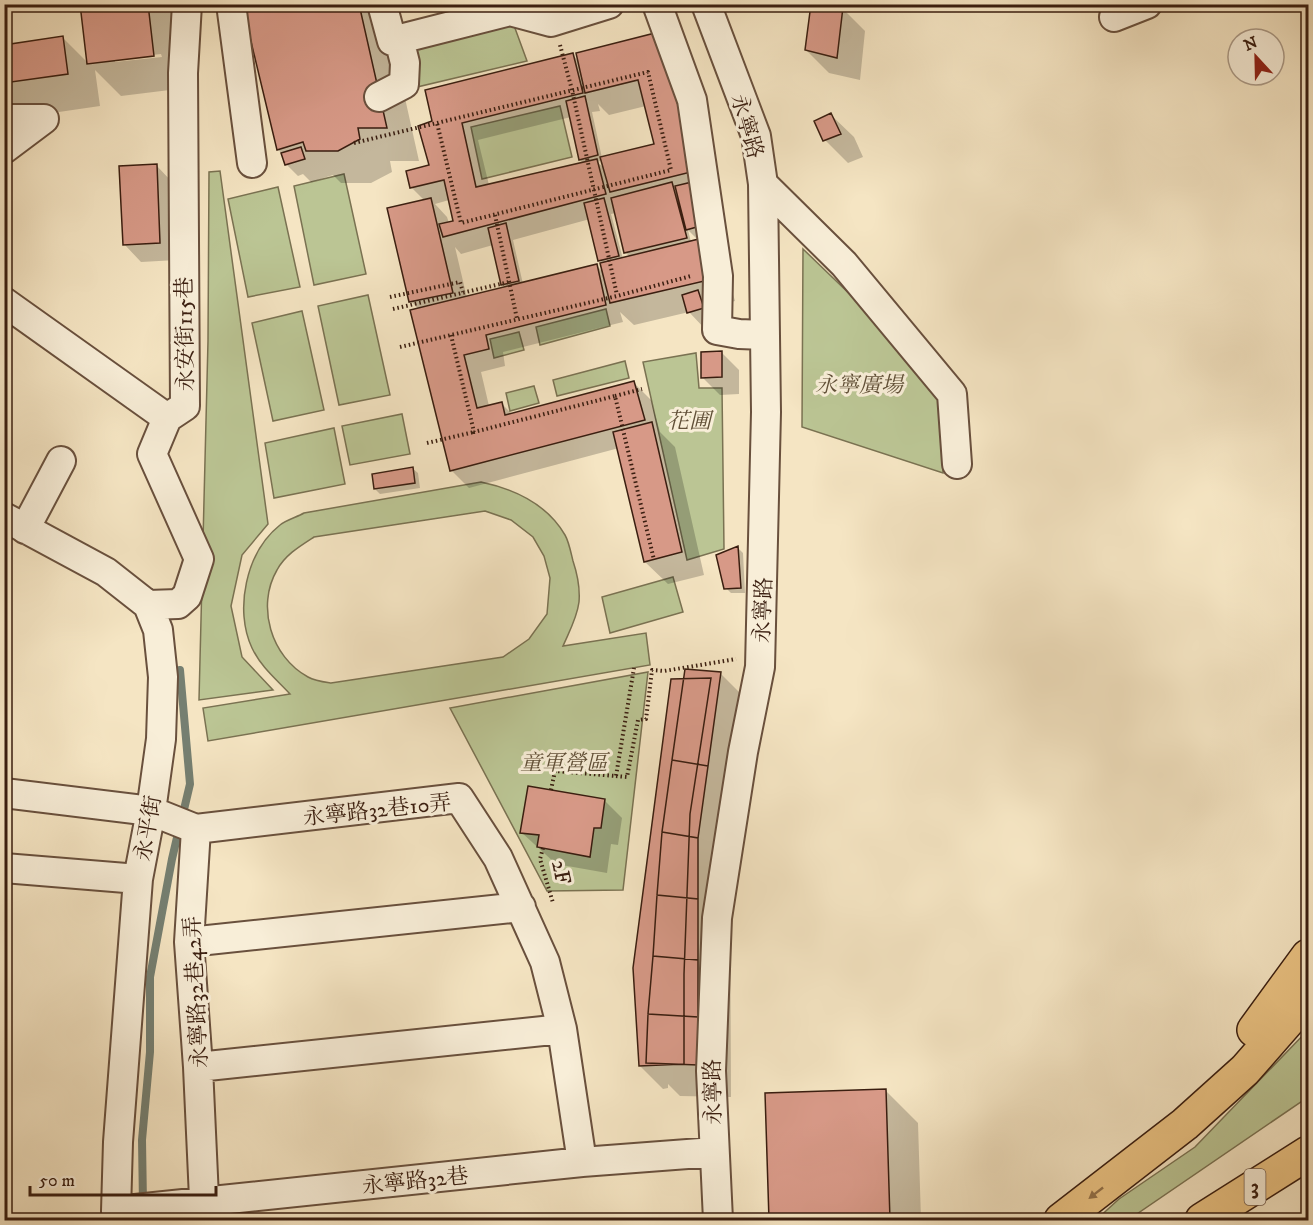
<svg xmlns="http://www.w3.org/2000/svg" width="1313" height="1225" font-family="'IM FELL DW Pica','Noto Serif TC',serif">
  <rect width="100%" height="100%" fill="#f5e5c3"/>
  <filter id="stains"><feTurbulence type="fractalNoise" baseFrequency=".00333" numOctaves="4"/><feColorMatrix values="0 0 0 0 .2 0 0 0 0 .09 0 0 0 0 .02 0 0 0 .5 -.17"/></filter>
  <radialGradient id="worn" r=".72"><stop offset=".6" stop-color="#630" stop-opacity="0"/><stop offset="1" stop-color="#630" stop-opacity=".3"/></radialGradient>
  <path fill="#bbc594" stroke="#7a7252" stroke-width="1.5" fill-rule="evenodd" d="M512,20L527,61L417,87L406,45Z
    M560,106L572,157L482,179L471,127Z
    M220,171L268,524L242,555L231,606L242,657L273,690L199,700L208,341L209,172Z
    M344,174L366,274L314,285L294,186Z
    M278,187L300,287L248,297L228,199Z
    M803,249L943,384V473L802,427Z
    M368,295L390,395L339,405L318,306Z
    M606,309L610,326L540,345L536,327Z
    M302,311L324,410L273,421L252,323Z
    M519,332L524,350L494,358L490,339Z
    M696,353L699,388H722L724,549L687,560L643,362Z
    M625,361L629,378L557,396L553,380Z
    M534,386L539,403L510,411L506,393Z
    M402,414L410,454L350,465L342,426Z
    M334,428L345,484L274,498L265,443Z
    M481,482C514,489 547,504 565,535C569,542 571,553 573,561C577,573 580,590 579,602C577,618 569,632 563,646L646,633L650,665L208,741L203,708L290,694C276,679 261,667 252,648C234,610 246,552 280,525C286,520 297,517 304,513ZM485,511L511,520L533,537L544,556L550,578L547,614L529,639L503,657L331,683C324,682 315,681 308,677C271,657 256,606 277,570C285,555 300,546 314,537Z
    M673,577L683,612L610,633L602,597Z
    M648,672L623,890L547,891L450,708Z
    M1308,1030V1097L1128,1220H1096L1119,1199L1195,1147Z"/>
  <path fill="#0003" fill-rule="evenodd" d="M82,4H166L178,17L186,88L121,96L95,70L100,106L4,120V46L63,38L89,64ZM161,54L162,57L115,62V59Z
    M244,4H384L419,161H390L392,172L371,183H341L333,175L311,182L303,174L298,176L286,164L284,155L278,150Z
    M812,4L842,8L865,31L860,80L829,73L806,50Z
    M658,34L735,301L713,307L706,330L689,312L634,325L620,312L623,322L503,352L505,366L481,372L489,406L501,403L513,415L634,383L651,400L660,432L675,447L704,575L668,584L645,562L619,448L469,488L452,471L412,311L419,310L411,301L425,201L412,188L408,172L431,166L434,122L573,55L579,62ZM598,104L609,115L646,106L656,145L602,158L592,112L600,111ZM571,117L580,160L584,164L489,185L478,140ZM602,160L605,169L597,162ZM449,200L455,222L449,223L447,217L435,204ZM616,213L625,252L630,257L623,259L611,214ZM590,219L600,261L603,264L604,273L597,266L523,284L513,240ZM688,230L698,240L691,242ZM493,245L502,285L506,288L467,298L455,247L461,254Z
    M831,115L854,137L863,157L848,163L825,140Z
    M156,165L173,183L177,260L141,262L124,244Z
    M721,352L739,370V394L720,395L703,378Z
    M412,468L418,473L420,488L380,494L375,489Z
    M738,548L743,553L745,593H731L726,588Z
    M720,673L753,706L730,871L731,1097L680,1096L668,1084V1088L663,1089L640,1066Z
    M604,800L622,818L618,845L611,844L607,873L556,864L521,832Z
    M885,1090L918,1123L921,1220H770L766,1095Z"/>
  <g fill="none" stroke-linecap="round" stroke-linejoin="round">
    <path stroke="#757f71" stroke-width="8" d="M180,670L190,784L182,818
      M143,1204L142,1140L150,1052V977L172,859L179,829"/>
  </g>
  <path fill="#d79987" stroke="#3a1e10" stroke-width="1.5" d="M80,4H148L154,56L87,64Z
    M242,4H359L387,128H358L360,139L338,151H306L303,142L277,150Z
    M811,4L843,7L837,58L805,50Z
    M659,32L695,171L610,192L600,157L654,144L638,80L585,93L576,53Z
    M63,36L68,74L4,83V45Z
    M573,53L583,93L462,123L476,187L597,159L606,194L443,237L439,224L453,221L444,180L410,188L406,171L429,165L418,126L432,121L425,90Z
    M585,96L598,155L579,160L566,101Z
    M831,113L841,134L823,141L814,121Z
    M301,147L305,159L285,165L281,153Z
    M157,164L160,243L123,245L119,166Z
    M672,182L687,238L624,253L611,198Z
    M692,182L704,225L686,230L675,186Z
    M431,198L453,293L409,302L387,208Z
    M604,198L619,256L598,261L584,203Z
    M506,223L519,281L501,285L488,228Z
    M703,238L713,279L610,303L600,263Z
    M597,264L606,305L486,335L489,349L464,355L477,408L502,402L505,415L634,381L645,420L450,471L410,310Z
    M698,290L704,308L687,313L682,295Z
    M722,351V377L701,378V352Z
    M652,422L682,552L644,562L613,432Z
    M413,467L415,483L374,489L372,474Z
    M738,546L741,588L724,589L716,555Z
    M685,669L721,672L708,766L672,760Z
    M711,678L690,814L684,974V1064L639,1066L633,968L671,679Z
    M672,760L708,766L698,838L662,832Z
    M528,786L605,799L601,828H594L590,857L537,847L539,835L520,833Z
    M662,832L698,838V899L657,895Z
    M657,895L698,899V960L653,956Z
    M653,956L698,960V1017L648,1014Z
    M648,1014L698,1017V1065L646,1063Z
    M886,1089L890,1220H769L765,1093Z"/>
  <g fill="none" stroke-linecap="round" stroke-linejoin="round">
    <defs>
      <path id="minor" d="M231,4L252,163
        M382,4L392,41L510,11L551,22L609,4
        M657,4L692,100L718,276L717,330L739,334L765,335
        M706,4L756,136L763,184L766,412L760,667L743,752L717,918L711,1071L718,1220
        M1114,17L1147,4
        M379,97L404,84L405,63L399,39
        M4,119H44L4,149
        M763,184L844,264L952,394L957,464
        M4,302L167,418
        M4,517L106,572L148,605L158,630L163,677L161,739L151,811L138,879L118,1142L116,1211L118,1220
        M25,529L61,461
        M148,605L178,604L187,596L199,559L152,454L167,418L185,406L183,73L187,4
        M4,793L151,811L196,829L189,942L198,1067L205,1220
        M196,829L459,798L498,858L545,962L562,1029L582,1162
        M4,868L138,879
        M189,942L521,907
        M198,1067L562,1029
        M116,1211L582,1162L714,1152"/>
      <path id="highway" d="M1254,1030L1308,956
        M1061,1220L1185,1124L1245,1070L1308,998
        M1202,1220L1308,1153"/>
    </defs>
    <use href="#minor" stroke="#69503d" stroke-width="32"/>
    <use href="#highway" stroke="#3a1e10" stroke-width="36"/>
    <path stroke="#3a1e10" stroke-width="4" stroke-dasharray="1.5 3" stroke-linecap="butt" d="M560,45L572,90L617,295
      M354,143L648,72L671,170L461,223L437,123
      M495,215L517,319
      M390,297L460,282L463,292
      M393,309L509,282
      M451,335L474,432L615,396L654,560
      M400,347L617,296L691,276
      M615,396L642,389
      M427,443L474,432
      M616,776L627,777L638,720L646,719L652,670L664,671L736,659
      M551,790L555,771L616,776L634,668
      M543,848L540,859L553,903"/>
    <use href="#minor" stroke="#f8eed8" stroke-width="28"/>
    <use href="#highway" stroke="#eac282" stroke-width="33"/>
  </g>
  <defs><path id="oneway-solid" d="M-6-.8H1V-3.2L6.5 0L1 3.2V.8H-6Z" transform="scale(1.5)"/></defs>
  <use fill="#927049" href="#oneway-solid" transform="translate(1096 1193) rotate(142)"/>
  <g text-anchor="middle" stroke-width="6" stroke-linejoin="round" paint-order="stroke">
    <rect fill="#f8eed8" stroke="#735c4c" stroke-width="1.5" x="1244.5" y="1169" width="21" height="36" rx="4.5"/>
    <g font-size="21" font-weight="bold" fill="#3a1e10">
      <text x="1255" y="1194">3</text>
    </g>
    <g font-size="22" fill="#3a1e10" stroke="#f8eed8">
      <text transform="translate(748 126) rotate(74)" y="8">永寧路</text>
      <text transform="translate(184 334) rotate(-91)" y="8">永安街115巷</text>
      <text transform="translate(762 610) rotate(-88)" y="8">永寧路</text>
      <text transform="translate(377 809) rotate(-6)" y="8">永寧路32巷10弄</text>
      <text transform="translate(147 828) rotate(-80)" y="8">永平街</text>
      <text transform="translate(562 872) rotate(78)" y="8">2F</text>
      <text transform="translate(195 992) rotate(-93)" y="8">永寧路32巷42弄</text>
      <text transform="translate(712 1092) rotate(-91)" y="8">永寧路</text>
      <text transform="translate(415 1180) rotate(-6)" y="8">永寧路32巷</text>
    </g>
    <g font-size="22" font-style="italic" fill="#615038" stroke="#f8eed8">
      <text x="859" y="392">永寧廣場</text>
      <text x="689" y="428">花圃</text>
      <text x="564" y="770">童軍營區</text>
    </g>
  </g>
  <rect width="1313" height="1225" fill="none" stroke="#f5e5c3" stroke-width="24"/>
  <rect x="6" y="6" width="1301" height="1213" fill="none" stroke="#3a1e10" stroke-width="3"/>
  <rect x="12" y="12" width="1289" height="1201" fill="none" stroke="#3a1e10" stroke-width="1.5"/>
  <g transform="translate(1256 57) rotate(338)"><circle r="28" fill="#f8eed8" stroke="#ac9b88" stroke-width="1.5"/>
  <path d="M0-4.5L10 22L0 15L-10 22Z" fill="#8f2418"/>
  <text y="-9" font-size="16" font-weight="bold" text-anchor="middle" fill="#3a1e10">N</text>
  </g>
  <path d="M30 1186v9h186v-9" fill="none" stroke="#3a1e10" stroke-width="3"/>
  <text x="39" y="1186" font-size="18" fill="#3a1e10" stroke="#f8eed8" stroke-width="4.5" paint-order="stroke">50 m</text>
  <rect width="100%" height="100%" filter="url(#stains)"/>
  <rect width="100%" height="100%" fill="url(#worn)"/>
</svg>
